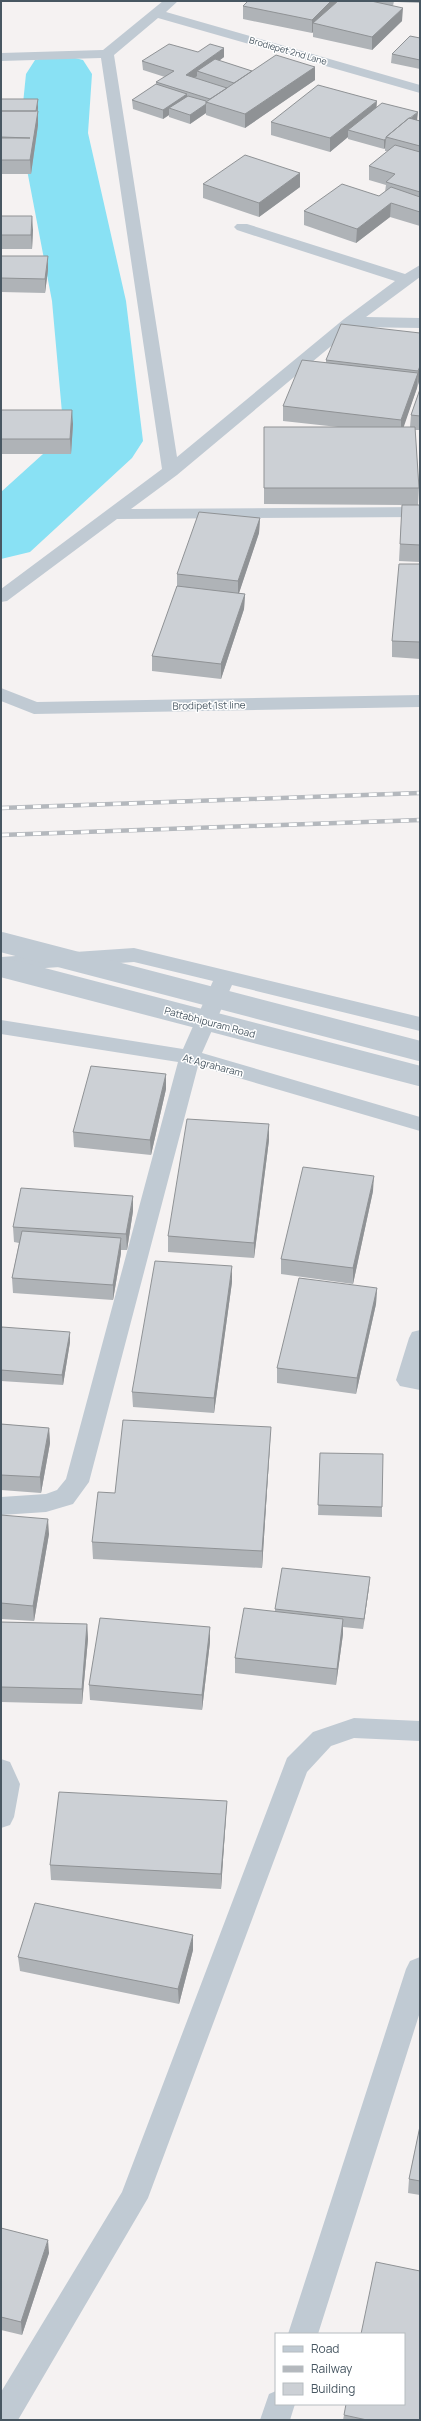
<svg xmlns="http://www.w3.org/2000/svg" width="421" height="2421" font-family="Manrope,sans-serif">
  <rect width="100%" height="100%" fill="#f5f2f2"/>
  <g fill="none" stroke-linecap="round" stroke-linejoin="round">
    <path fill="#89e1f4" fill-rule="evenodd" d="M59,54L83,60L92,74L88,133L126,301L143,441L132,458L30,552L1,559V492L64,435L52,301L20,133L26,74L35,60Z"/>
    <path fill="#c0cad3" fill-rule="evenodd" d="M163,1H178L166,12L420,85V93L158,18L114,55L177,457L344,319L395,281L237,230L234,227L237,224H247L405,274L420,265V277L366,317L420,318V328L354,327L177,475L131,509L420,507V517L117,519L7,601L1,602V589L162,469L101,58L1,61V53L103,50Z
      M1,688L37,702L420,695V707L34,714L1,701Z
      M134,948L420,1017V1031L232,985L202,1053L420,1117V1131L198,1066L89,1482L73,1504L46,1512L1,1515V1497L46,1494L57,1490L66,1479L178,1062L1,1034V1020L183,1049L213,981L134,962L1,971V957Z
      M420,1330V1390L400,1386L396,1380L409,1338L412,1332Z
      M354,1718L420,1721V1741L354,1738L331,1746L307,1772L148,2198L18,2420H1V2392L122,2192L287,1758L313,1732Z
      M1,1759L10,1762L20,1784L14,1817L10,1825L1,1828Z
      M420,1957V2012L318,2334H288L406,1969L410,1961Z
      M276,2391V2404H295L290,2420H260L269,2394Z"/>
    <defs>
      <path id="rail" d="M1,808L420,793
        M1,835L420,820"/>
    </defs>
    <use href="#rail" stroke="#b4b8bd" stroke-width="4.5"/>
    <use href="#rail" stroke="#fff" stroke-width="3" stroke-dasharray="8" stroke-linecap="butt"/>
    <path stroke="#c0cad3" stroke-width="20" d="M1,942L420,1051
      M1,967L420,1076"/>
  </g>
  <path fill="#afb3b7" d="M338,1H394L393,6L391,5L402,21L372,50L313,37V32L312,33L243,19V6L336,3Z
    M397,1H420V3L397,2Z
    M420,38V69L391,63L392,54Z
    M198,52L224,57L219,61L252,71L315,67V80L245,128L206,115V113L190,124L169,117V115L163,119L133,109L132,100L156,85V82L165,77L143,70L142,61Z
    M1,99L38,108V125L31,174H1Z
    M376,107L420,121V226L390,217L356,243L304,225V211L379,196L385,192L386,185L369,180V166L388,151H385V148L384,149L348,139V137L330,152L271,135V122Z
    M300,173V187L259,217L203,198V184Z
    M1,216L33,230L32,249H1Z
    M1,256H48V270L45,293L1,292Z
    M420,333V378L418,385L417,388L403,427H410L411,415L420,389V430H415L419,488L418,505H403H420V562L399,561L402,505L264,504V427H338L283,421V406L326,363V360Z
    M1,410L73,424L71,454H1Z
    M260,518L259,533L239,593L245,594L244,609L221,679L152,671V656L177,588V574Z
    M420,564V659L392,657V641Z
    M166,1074V1089L151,1155L74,1147L73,1132Z
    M269,1140L254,1258L168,1252V1236Z
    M373,1191L353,1284L281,1274V1259Z
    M133,1211L127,1250H121V1253L113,1300L13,1293L12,1278L19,1243L14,1242L13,1227Z
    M232,1282L214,1413L133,1407L132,1392Z
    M377,1288L376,1304L356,1394L277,1383V1368Z
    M1,1330L70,1342L63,1385L1,1381Z
    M1,1424L49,1428L50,1443L41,1493L1,1490Z
    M270,1444L262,1568L93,1559L92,1542L115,1493Z
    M320,1453L382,1507V1517L318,1515Z
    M1,1515L49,1534L34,1621L1,1619Z
    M369,1587L363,1629L343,1627V1634L336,1685L235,1673V1658L275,1612V1609Z
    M1,1622L87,1624L88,1639L82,1704L1,1702Z
    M210,1642L202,1710L90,1700L89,1685Z
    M226,1816L221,1889L51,1880L50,1865Z
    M193,1950L179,2004L20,1971L18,1957Z
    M420,2126V2195L408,2193L409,2179Z
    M1,2228L49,2253L22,2335L1,2330Z
    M344,2415L420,2420H343Z"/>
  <path fill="#8f9295" d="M331,1H336V9L313,23V32L312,33V20Z
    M403,8L402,21L372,50V37Z
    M224,48V57L202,73L197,71V76L187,84L186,75Z
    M315,67V80L245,128V114Z
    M187,94V103L169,108V115L163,119V110Z
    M38,99V108L36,122L38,111V125L31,174L30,160Z
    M377,101L376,115L348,130V137L330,152V138Z
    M206,104V113L190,124V115Z
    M418,112L417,121L387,137Z
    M386,139L385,148L384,149V140Z
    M300,173V187L259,217V203Z
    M391,203L390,217L356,243L357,229Z
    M32,216L33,230L32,249L31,235Z
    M48,256V270L45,293V279Z
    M420,366V378L418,385V371Z
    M418,373L417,388L401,435V420Z
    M72,410L73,424L71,454L70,439Z
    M260,518L259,533L238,596V581Z
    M245,594L244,609L221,679V664Z
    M166,1074V1089L151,1155L150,1140Z
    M269,1124V1140L254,1258V1243Z
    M374,1176L373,1191L353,1284V1268Z
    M133,1196V1211L127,1250L126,1234Z
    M121,1238V1253L113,1300V1285Z
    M232,1266V1282L214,1413V1398Z
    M377,1288L376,1304L356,1394L357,1378Z
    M70,1332V1342L63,1385L62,1375Z
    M271,1427L270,1444L262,1568V1551Z
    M49,1428L50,1443L41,1493L40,1477Z
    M48,1519L49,1534L34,1621L33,1606Z
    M370,1577L369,1587L363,1629L364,1619Z
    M343,1619V1634L336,1685L337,1669Z
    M87,1624L88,1639L82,1704V1689Z
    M210,1627V1642L202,1710V1695Z
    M227,1801L226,1816L221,1889V1874Z
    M193,1935V1950L179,2004L178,1989Z
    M48,2240L49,2253L22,2335L21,2322Z"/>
  <path fill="#ccd0d5" stroke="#8f9295" d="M248,1H331L312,20L243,6Z
    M338,1H371L403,8L372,37L313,23Z
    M410,36L420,38V60L392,54Z
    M169,44L198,52L210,44L224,48L186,75L227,88L210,99L156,82L174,71L142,61Z
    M276,55L315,67L245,114L206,102Z
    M215,59L252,71L234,83L197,71Z
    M156,84L187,94L163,110L132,100Z
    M318,85L377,101L330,138L271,122Z
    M188,96L206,101V104L190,115L169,108Z
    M1,99H38L36,111H1Z
    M382,103L418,112L410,118H409L386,137V139L384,140L348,130Z
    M1,111H38L30,160H1V138H30L1,137Z
    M409,118L420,121V146L386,137Z
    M395,145L420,152V192L386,182L395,174L369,166Z
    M245,155L300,173L259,203L203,184Z
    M342,184L379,196L391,187L420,197V212L391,203L357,229L304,211Z
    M1,216H32L31,235H1Z
    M1,256H48L45,279L1,278Z
    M341,324L420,333V366L418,371L326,360Z
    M302,360L418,373L401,420L283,406Z
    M420,389V416L411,415Z
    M1,410H72L70,439H1Z
    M264,427H415L419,488H264Z
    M402,505H420V545L400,544Z
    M199,512L260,518L238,581L177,574Z
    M399,564H420V642L392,641Z
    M177,586L245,594L221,664L152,656Z
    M91,1066L166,1074L150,1140L73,1132Z
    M187,1119L269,1124L254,1243L168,1236Z
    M303,1167L374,1176L353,1268L281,1259Z
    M21,1188L133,1196L126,1234L13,1227Z
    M22,1231L121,1238L113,1285L12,1278Z
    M155,1261L232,1266L214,1398L132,1392Z
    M299,1278L377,1288L357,1378L277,1368Z
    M2,1327L70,1332L62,1375L1,1370V1330Z
    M123,1420L271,1427L262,1551L92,1542L98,1492L115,1493Z
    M1,1424L49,1428L40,1477L1,1475Z
    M320,1453L383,1454L382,1507L318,1505Z
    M1,1515L48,1519L33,1606L1,1603Z
    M282,1568L370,1577L364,1619L275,1609Z
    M244,1608L343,1619L337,1669L235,1658Z
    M100,1618L210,1627L202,1695L89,1685Z
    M1,1622L87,1624L82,1689L1,1687Z
    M59,1792L227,1801L221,1874L50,1865Z
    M35,1903L193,1935L178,1989L18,1957Z
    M420,2126V2181L409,2179Z
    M1,2228L48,2240L21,2322L1,2317Z
    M376,2262L420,2271V2420H367L344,2415L346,2404H404V2334H361Z"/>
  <g text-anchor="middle" stroke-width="3" stroke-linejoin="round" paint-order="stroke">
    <g font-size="9" fill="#485762" stroke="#fff">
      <text transform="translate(288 51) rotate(16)" y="3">Brodiepet 2nd Lane</text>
    </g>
    <g font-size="10" fill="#485762" stroke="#fff">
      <text transform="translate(209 705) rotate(-1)" y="4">Brodipet 1st line</text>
      <text transform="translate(210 1022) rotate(15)" y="4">Pattabhipuram Road</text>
      <text transform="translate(213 1065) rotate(15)" y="4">At Agraharam</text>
    </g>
  </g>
  <rect width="421" height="2421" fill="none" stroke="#485762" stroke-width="4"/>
  <rect x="275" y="2333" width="130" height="72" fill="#ffffff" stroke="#b6bcc0"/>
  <rect x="283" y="2346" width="20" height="6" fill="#c0cad3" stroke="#b6bcc0"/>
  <text x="311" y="2353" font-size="12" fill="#485762">Road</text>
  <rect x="283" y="2366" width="20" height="6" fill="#b4b8bd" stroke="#b6bcc0"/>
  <text x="311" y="2373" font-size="12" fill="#485762">Railway</text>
  <rect x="283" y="2383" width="20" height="12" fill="#ccd0d5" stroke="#b6bcc0"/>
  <text x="311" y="2393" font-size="12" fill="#485762">Building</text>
</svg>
